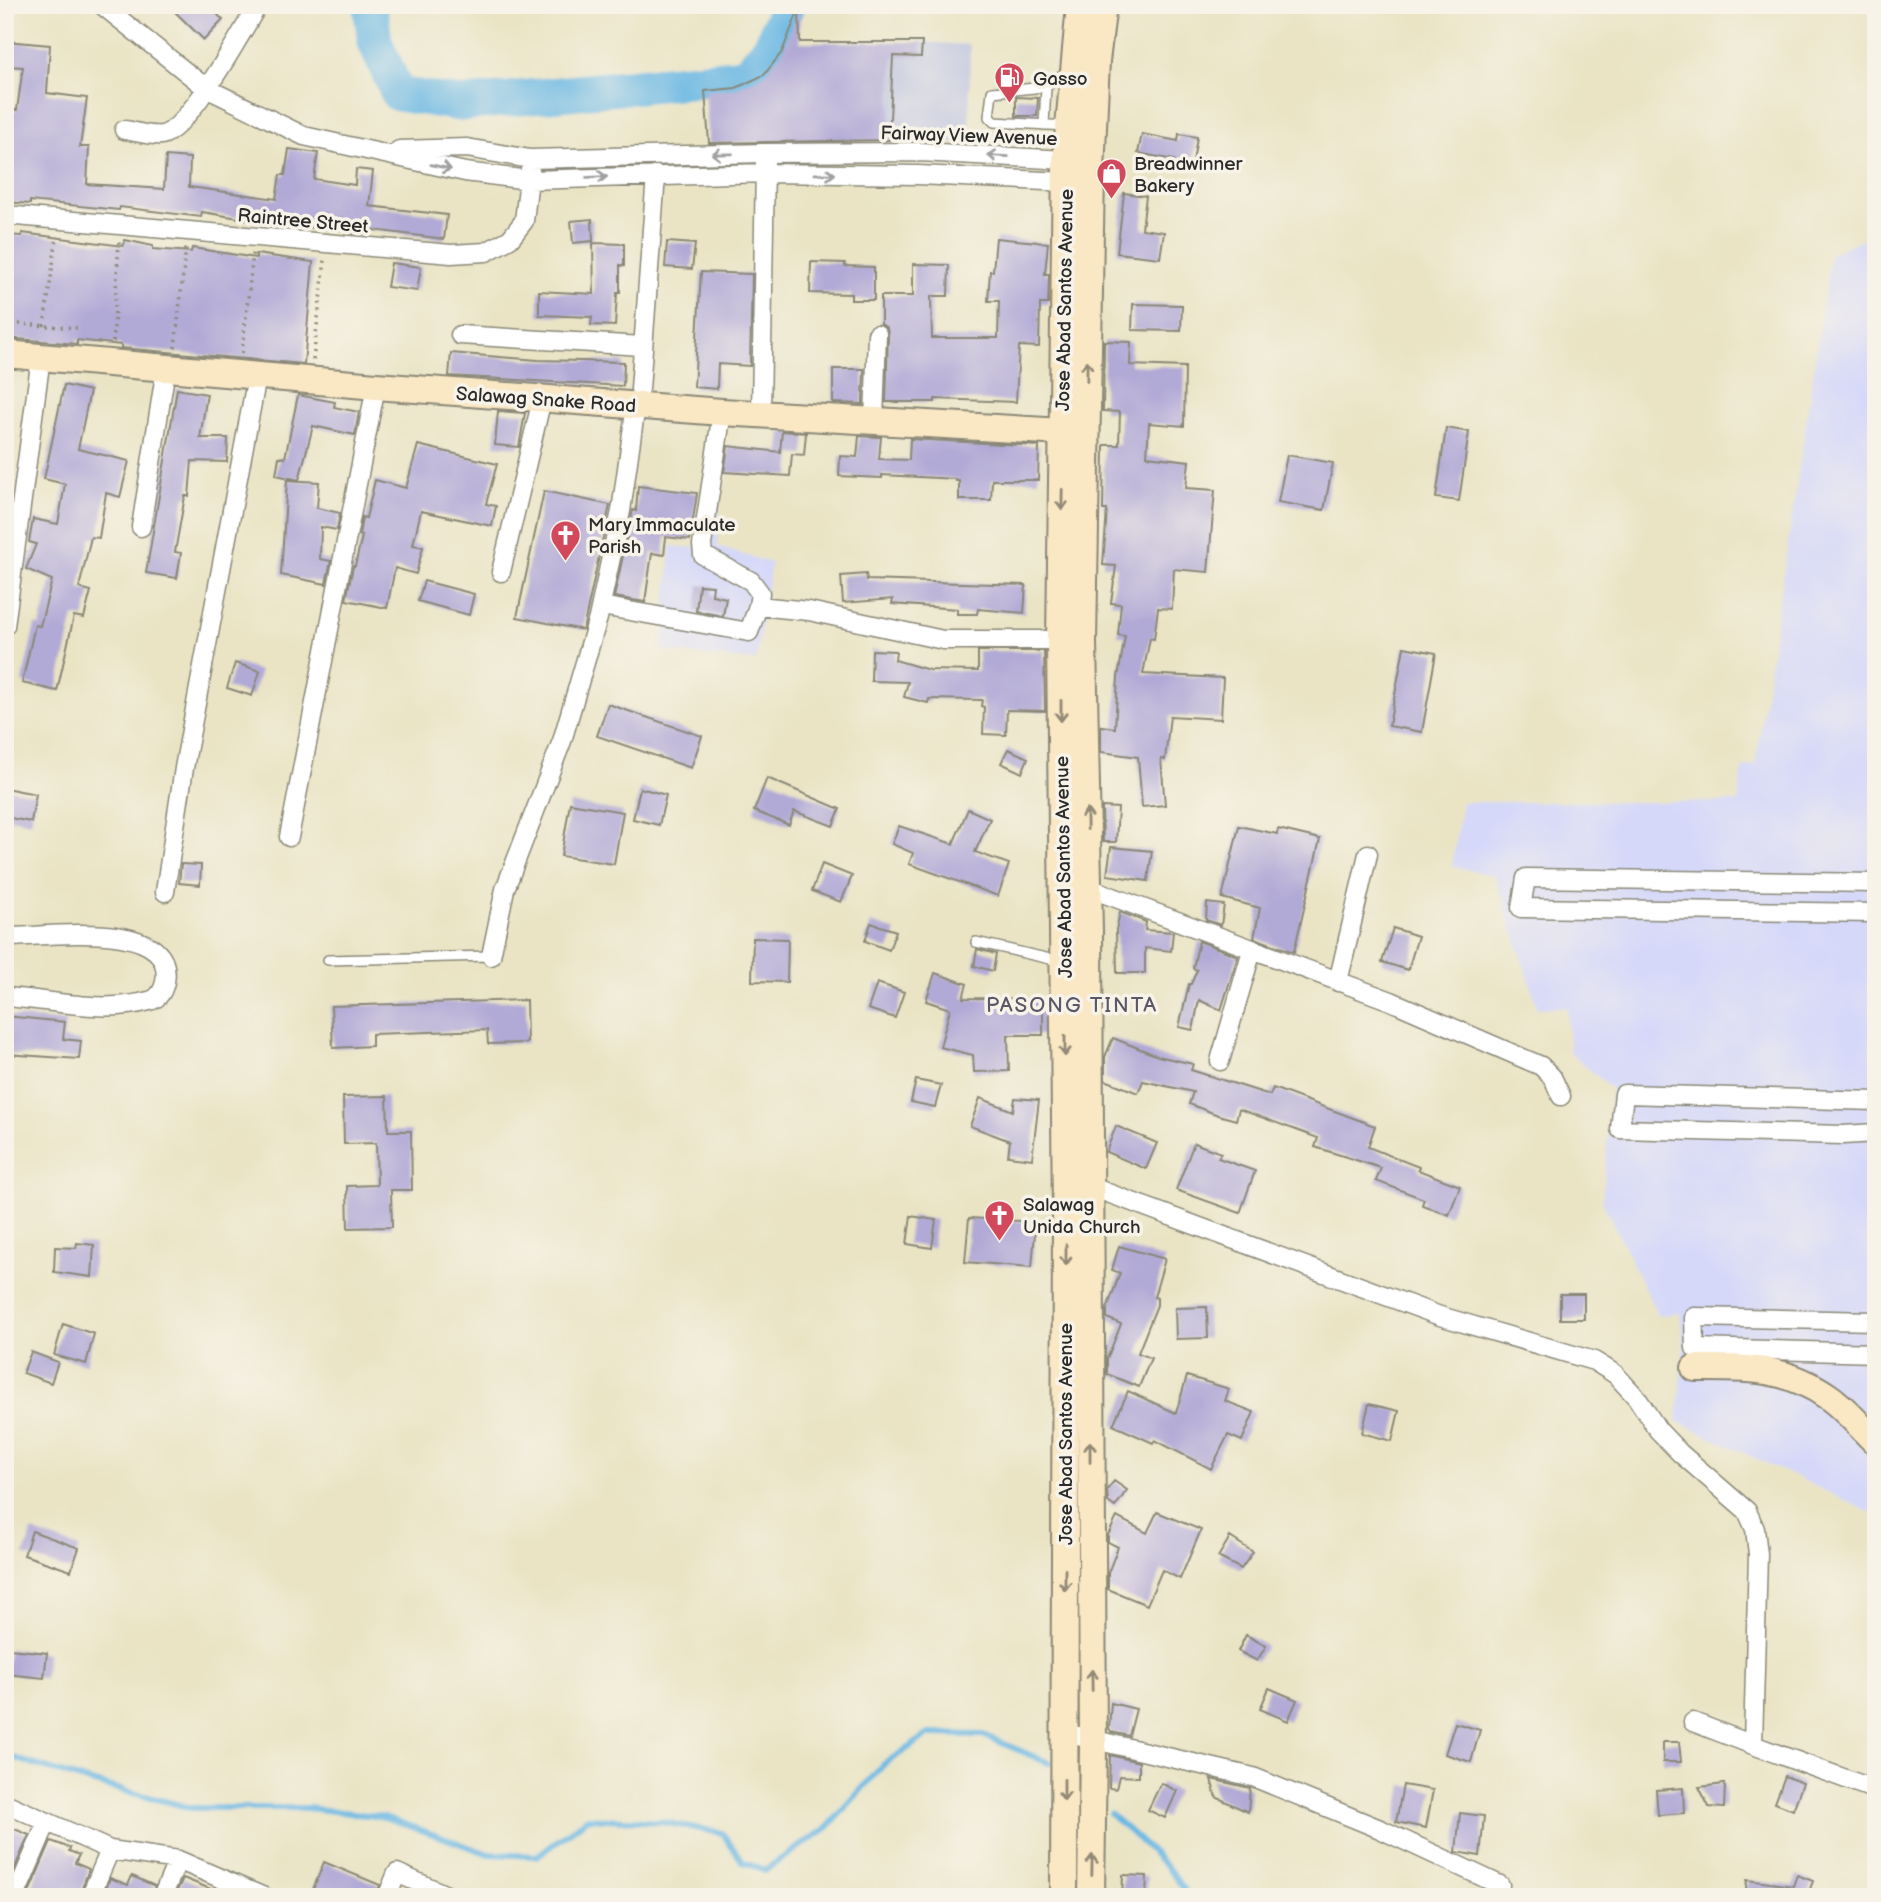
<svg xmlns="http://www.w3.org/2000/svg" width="1881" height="1902" font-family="'Balsamiq Sans',sans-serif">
  <rect width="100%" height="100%" fill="#f7f3e8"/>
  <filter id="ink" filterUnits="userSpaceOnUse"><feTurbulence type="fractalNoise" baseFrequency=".0143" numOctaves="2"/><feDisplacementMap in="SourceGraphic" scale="14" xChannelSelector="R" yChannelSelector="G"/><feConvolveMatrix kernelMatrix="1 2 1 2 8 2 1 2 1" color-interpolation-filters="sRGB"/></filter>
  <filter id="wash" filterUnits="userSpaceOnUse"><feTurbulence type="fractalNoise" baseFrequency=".00686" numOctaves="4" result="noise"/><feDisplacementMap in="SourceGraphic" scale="28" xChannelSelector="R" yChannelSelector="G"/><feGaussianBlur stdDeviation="1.57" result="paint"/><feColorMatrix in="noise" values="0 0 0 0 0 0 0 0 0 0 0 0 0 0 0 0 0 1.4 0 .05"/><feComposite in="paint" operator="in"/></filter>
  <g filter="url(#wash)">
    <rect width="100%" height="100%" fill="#eae4c5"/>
    <path fill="#d5d8f9" d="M1876,233V1515L1677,1421L1684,1346L1680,1313L1658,1316L1602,1201L1612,1089L1569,1052L1567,1007L1538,1008L1495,876L1452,866L1462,802H1738L1743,767L1755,766L1831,253Z
      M722,443L718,547L771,563L756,661L662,651L671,546L694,548Z"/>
    <path fill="#bdc3de" d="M800,42H922L970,45L969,144L811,140Z"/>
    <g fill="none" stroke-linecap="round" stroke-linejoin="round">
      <path stroke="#69b7e3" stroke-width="6" d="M5,1755L83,1780L191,1808H308L384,1817L489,1854L537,1856L588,1818L662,1822L722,1833L743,1862L765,1870L828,1827L884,1764L929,1734L983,1735L1049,1763
        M1110,1814C1138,1839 1170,1865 1189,1897"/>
      <path stroke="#69b7e3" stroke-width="35" d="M370,5L375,42L398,94L460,104L746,75L770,47L787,5"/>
    </g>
    <g id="blocks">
      <path fill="#b1a9d6" d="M168,5H208L223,20L204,40Z
        M799,9L800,42H922L921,57L893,56L889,140L709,143L705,91L736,88L764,75L782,52Z
        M5,41L50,45L47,93L87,98L80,147H89L87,184L164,189L166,156L190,158L189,187L276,199L280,175H285L289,149L318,153L314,179L355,185L356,169L373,171L369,206L447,215L444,239L366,229L365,234L346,233L347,230L287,226L202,212L201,217L120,207L119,210L30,201V204L5,202V110H17L23,67L5,66Z
        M1016,97L1038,98L1037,116H1016Z
        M1142,134L1178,141L1179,134L1197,137L1192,168L1173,164L1174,160L1138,153Z
        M1124,193L1146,196L1142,229L1164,232L1160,258L1117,253Z
        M592,219L593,241L573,243L571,221Z
        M22,233L123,246L125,240L153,246V249L191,252L192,248L256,258V254L313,262L304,364L121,348V345L77,340V344L5,338V235L22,236Z
        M996,238L1048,243L1045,274H1049L1048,304H1040L1039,347L1019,346L1016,402L935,399V402H886L888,334L887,328L881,324V296H913V264L949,265L948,296H931L932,338H998L999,301H988L990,271H993Z
        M667,242L695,244L692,269L665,267Z
        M593,243L624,244V266L620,265V293H617L615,326L591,325L592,317L539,315V291L594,294Z
        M811,262L845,263V266L874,267V300H851V294L810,293Z
        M391,263L421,267L417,291L387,287Z
        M701,272L752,274L750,366L718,364L717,389L694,387Z
        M1133,304L1182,305L1181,331L1132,330Z
        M1104,341L1131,342L1130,365L1185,367L1184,426L1149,423L1147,456L1189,461L1186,488L1215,490L1208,572L1174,569L1172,609L1158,608L1154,639L1150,638L1143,674L1223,678L1221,719L1170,716L1165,760L1161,759L1165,805L1142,807L1138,757L1101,752V726L1115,728L1118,677L1125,636L1118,635L1121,604L1111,603L1116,566L1103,565L1107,510H1103L1104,445H1119L1120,412L1103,411Z
        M451,353L538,360L624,362L623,386L449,376Z
        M833,369H864L863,404L833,403Z
        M64,385L90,391L78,449L129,461L120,497L106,493L99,538L91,537L79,588L91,591L84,618L74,616L57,691L22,683L35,625L40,626L52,580L26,569L36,544L29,542L33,519L58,524L65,484L44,479Z
        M177,389L207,394L200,438H228L227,462L192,461L189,496H185L175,552L181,553L177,578L146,573Z
        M298,395L335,402L334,407L359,412L355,435L313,426L299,480L276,475L279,457L285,458Z
        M498,411L525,413L519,447L495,445Z
        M1446,428L1469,432L1459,501L1436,498Z
        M782,431L806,433L804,455L792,454L790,476L724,472L728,446L780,452Z
        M859,436L881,437L879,459L909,460L910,439L1039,446L1038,480H992L991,500H959V481H956V479L882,475V478L839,476L840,456L857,457Z
        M418,445L497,464L486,504L496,506L492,526L421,511L413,545L423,547L416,574L395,568L387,608L346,600L353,566H355L362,536L359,535L362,517L366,518L375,480L406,488Z
        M1287,455L1333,463L1324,510L1278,502Z
        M287,480L319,482L317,508L340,513L337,530L321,527L320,559L331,561L326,584L281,575Z
        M638,486L697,493L690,540L666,537L664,555L652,553L645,602L614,597L633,510L636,511Z
        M544,491L610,505L583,630L517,617Z
        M866,574L867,580L1026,585L1024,613L978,609L977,614H957V609L892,604L893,599L843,603L841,576Z
        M424,581L474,594L469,615L418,601Z
        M699,585L713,586L712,595L726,598L723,616L696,611Z
        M1404,647L1436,653L1422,732L1389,726Z
        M872,650L896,651L895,660L929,670L978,671V651H1044L1045,711L1007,710L1006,735L983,734L984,707L981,706L982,700L929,699L928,703L904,697L908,682L871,681Z
        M235,663L260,671L252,696L227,688Z
        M608,704L702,736L691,768L597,736Z
        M1008,749L1028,758L1022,773L1001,763Z
        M767,778L840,809L833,826L794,811L789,825L754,811Z
        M5,788L36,794L31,822L5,817Z
        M640,788L666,795L659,825L633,819Z
        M570,803L623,812L614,864L561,856Z
        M1102,807L1118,808L1116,842H1103Z
        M968,809L990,819L975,852L1009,864L998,896L909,864L913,853L892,844L899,826L953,844Z
        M1239,826L1277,834L1278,829L1320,839L1294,952L1254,938L1260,908L1222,898Z
        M1111,847L1152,851L1148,881L1107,875Z
        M181,864L201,865L200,885L179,883Z
        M822,864L852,876L841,902L812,891Z
        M1207,903L1224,905L1221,925L1206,920Z
        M1120,912L1146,922L1145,930L1173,932L1171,951L1145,948V973H1117L1116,930Z
        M871,923L896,931L889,950L865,941Z
        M1393,928L1418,936L1408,970L1382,962Z
        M753,938L788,939L787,982L752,981Z
        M1199,941L1238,956L1221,1010L1199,1000L1193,1030L1179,1027L1189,984H1191L1197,970L1193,968Z
        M977,949L996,954L993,971L974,966Z
        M935,973L967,984L963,998L1043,999V1035H1008L1009,1071L974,1072L973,1055L940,1047L950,1009L926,1001Z
        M877,983L904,992L895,1018L868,1009Z
        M526,1000L527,1043L488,1044L487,1030L372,1034V1046L333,1048L331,1006Z
        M5,1016L65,1022L63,1039L81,1041L79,1059L5,1054Z
        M1113,1038L1158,1056L1193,1064L1191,1070L1270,1095L1273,1088L1375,1126L1368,1147L1419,1167L1418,1170L1460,1186L1449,1215L1422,1205L1424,1199L1376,1181L1381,1168L1315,1147L1318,1138L1239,1109L1236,1120L1218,1115L1189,1104L1193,1092L1143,1081L1138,1093L1105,1080V1057Z
        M916,1080L941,1085L935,1107L911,1102Z
        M387,1096L388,1131H411L412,1190H391L392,1227L348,1228L347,1186L377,1185L376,1143L344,1144L343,1097Z
        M980,1098L1013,1111L1015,1098L1039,1100L1032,1159L1008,1156L1010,1141L970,1126Z
        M1116,1126L1157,1143L1146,1169L1106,1152Z
        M1194,1143L1221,1153L1218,1158L1255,1171L1240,1213L1176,1190Z
        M911,1216L936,1220L932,1248L907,1244Z
        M969,1218L1036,1222L1032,1267L965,1262Z
        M77,1243L94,1245L92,1277L54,1272L55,1247L76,1248Z
        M1119,1246L1165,1259L1154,1297L1157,1298V1305L1138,1353L1151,1358L1139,1387L1107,1374V1359L1121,1324L1107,1318V1309L1120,1273L1112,1270Z
        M1560,1294H1584V1319H1560Z
        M1207,1307L1208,1338L1176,1339L1175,1308Z
        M63,1324L94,1334L86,1364L54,1355Z
        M31,1352L58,1362L51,1383L23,1373Z
        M1187,1376L1229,1389L1225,1401L1254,1412L1242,1441L1228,1435L1211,1469L1155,1440L1153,1443L1113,1425L1128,1391L1176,1413Z
        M1369,1404L1399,1411L1392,1441L1362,1433Z
        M1114,1481L1127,1490L1115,1507L1108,1502L1107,1490Z
        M1157,1512L1201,1530L1180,1579L1162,1570L1147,1605L1108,1589V1573L1118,1547L1108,1542V1535L1117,1517L1147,1533Z
        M32,1531L79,1548L71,1571L24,1555Z
        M1230,1537L1253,1552L1241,1569L1218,1557Z
        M1246,1635L1266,1646L1257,1661L1238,1651Z
        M9,1649L47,1653L44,1678L6,1674Z
        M1269,1688L1297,1700L1288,1721L1260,1709Z
        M1111,1703L1136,1709L1129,1736L1111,1732L1109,1728Z
        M1455,1723L1480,1730L1471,1762L1445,1754Z
        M1663,1742H1679L1681,1762H1663Z
        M1110,1755L1139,1762V1777L1119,1776L1116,1789L1109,1788Z
        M1785,1776L1803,1783L1793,1810L1775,1803Z
        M1211,1779L1250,1788L1248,1812L1216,1797Z
        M1161,1783L1177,1791L1165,1818L1148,1810Z
        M1725,1784L1724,1808L1709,1807L1699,1787Z
        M1403,1785L1433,1790L1426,1828L1396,1822Z
        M1683,1788L1684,1813L1658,1815L1656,1790Z
        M1460,1813L1484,1816L1480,1856L1456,1852Z
        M5,1825L29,1835L5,1891Z
        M51,1841L70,1848L69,1851L79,1855L75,1863L89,1869L79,1897H27Z
        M324,1862L380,1885L376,1897H310Z
        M1123,1875L1147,1876L1146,1897H1122Z
        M1797,1875L1813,1881L1807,1897H1745L1747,1880L1793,1886Z
        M132,1876L155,1886L151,1897H102L110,1878L128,1885Z
        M183,1878L228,1896V1897H174Z"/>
    </g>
  </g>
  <g filter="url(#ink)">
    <use href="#blocks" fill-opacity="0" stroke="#8a8878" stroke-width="2"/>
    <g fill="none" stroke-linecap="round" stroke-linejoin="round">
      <defs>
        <path id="lane" d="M1066,72L1046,87L992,92L989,117L994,122L1067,126
          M1044,125L1046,87
          M976,942L1059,961
          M328,960L491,956"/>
        <path id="street" d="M102,5L206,88L304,136L465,172L529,180L765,173L918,175L1066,182L1075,179
          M124,130C135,131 152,137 162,135C189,129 242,31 258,5
          M399,150L467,148L530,159L764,153L920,152L1066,160L1075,164
          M5,215L451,254L486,252L510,239L524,221L530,170
          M460,335L643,346
          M640,389L656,175
          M761,414L765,163
          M874,420L877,334
          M141,527L166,368
          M501,572L542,399
          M601,606L749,632L758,606L760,593L751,581L703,555L702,545L722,412
          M758,606L809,611L943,640H1050L1070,642
          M5,626L41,357
          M289,837L376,386
          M1876,883L1526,878L1521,908L1876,913
          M1080,887L1089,888L1391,1001L1541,1066L1552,1077L1561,1096
          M165,892L184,768L257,376
          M5,937C41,938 177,915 165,982C163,991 159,999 149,1001C101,1014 53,1000 5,997
          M491,956L505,889L562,741L598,618L621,511L636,405
          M1338,982L1368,854
          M1220,1061L1252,950
          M1876,1101L1624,1094L1620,1129L1843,1135L1876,1133
          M1081,1186H1089L1440,1316L1594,1361L1615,1374L1637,1398L1658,1430L1680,1453L1747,1511L1755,1529L1758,1554L1753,1745L1693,1722
          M1876,1321L1694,1317L1695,1348L1876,1353
          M1065,1733L1253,1777L1380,1829L1500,1885
          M1753,1745L1876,1790
          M5,1803L110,1850L178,1860L264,1897
          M15,1897L47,1822
          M90,1897L110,1850
          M162,1897L178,1860
          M387,1897L397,1873L451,1897"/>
        <path id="secondary" d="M5,354L376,386L722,412L1063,432L1078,437
          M1695,1368C1747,1368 1785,1366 1829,1397C1846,1409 1861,1428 1876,1442
          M1064,1897L1066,1213L1060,642L1066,160L1080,5
          M1091,1897L1093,1748L1089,931L1083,642L1091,172L1096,61L1103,5"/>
      </defs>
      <use href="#lane" stroke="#8a8878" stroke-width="12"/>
      <use href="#street" stroke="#8a8878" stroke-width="21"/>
      <use href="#secondary" stroke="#8a8878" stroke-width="30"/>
      <path stroke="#8a8878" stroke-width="3.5" stroke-dasharray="2 5" stroke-linecap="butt" d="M5,323L77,328
        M44,326L57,236
        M113,342L119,241
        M175,348L186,247
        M242,353L253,253
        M313,360L325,260"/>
      <use href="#lane" stroke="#fff" stroke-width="9"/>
      <use href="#street" stroke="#fff" stroke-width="18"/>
      <use href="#secondary" stroke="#fae7c3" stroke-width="26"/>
    </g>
    <defs><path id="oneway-shaft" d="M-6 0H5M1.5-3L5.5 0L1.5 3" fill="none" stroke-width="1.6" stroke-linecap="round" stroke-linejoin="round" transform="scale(1.75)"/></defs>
    <g stroke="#a0a0a0">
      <use href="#oneway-shaft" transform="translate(722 154) rotate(179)"/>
      <use href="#oneway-shaft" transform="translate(998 156) rotate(-177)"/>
      <use href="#oneway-shaft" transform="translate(441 167) rotate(13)"/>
      <use href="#oneway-shaft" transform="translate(825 174) rotate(1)"/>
      <use href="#oneway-shaft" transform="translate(597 177) rotate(-2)"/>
    </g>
    <g stroke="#928977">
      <use href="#oneway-shaft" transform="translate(1087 371) rotate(-89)"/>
      <use href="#oneway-shaft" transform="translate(1062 500) rotate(91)"/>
      <use href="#oneway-shaft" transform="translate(1061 711) rotate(90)"/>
      <use href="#oneway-shaft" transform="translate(1087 819) rotate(-91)"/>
      <use href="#oneway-shaft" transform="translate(1065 1046) rotate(90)"/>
      <use href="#oneway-shaft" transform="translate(1066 1255) rotate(90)"/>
      <use href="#oneway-shaft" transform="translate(1090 1452) rotate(-90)"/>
      <use href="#oneway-shaft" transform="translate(1065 1580) rotate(90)"/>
      <use href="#oneway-shaft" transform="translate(1092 1680) rotate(-91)"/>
      <use href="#oneway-shaft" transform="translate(1064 1790) rotate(90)"/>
      <use href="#oneway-shaft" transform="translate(1092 1865) rotate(-89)"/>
    </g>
  </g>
  <defs>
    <symbol id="fuel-pin" viewBox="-11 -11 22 30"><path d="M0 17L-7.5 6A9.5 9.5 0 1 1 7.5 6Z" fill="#d1495b" stroke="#f7f3e8"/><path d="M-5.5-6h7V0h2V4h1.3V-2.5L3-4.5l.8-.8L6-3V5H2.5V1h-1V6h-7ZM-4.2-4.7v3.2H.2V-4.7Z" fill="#fff"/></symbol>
    <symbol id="shop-pin" viewBox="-11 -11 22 30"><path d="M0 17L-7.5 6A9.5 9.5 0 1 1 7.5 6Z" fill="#d1495b" stroke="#f7f3e8"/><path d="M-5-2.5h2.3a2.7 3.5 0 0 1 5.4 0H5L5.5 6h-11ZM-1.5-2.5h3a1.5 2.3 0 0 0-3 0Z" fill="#fff"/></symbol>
    <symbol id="church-pin" viewBox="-11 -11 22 30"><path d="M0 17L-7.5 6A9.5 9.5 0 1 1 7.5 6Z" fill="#d1495b" stroke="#f7f3e8"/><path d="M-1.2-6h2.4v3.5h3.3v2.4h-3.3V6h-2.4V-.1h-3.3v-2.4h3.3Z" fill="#fff"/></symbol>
  </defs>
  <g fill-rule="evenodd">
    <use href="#fuel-pin" x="992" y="60" width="35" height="47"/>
    <use href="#shop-pin" x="1094" y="156" width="35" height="47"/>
    <use href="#church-pin" x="548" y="518" width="35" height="47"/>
    <use href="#church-pin" x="982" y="1198" width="35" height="47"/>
  </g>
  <g text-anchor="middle" stroke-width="7" stroke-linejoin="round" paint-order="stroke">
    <g font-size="19" fill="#2b2b2b" stroke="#f7f3e8" text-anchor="start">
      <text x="1033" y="85">Gasso</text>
      <text x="1134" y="170">Breadwinner<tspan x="1134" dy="22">Bakery</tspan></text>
      <text x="588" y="531">Mary Immaculate<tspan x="588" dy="22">Parish</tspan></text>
      <text x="1023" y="1211">Salawag<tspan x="1023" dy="22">Unida Church</tspan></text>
    </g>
    <g font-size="19" fill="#2b2b2b" stroke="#f7f3e8">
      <text transform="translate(969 135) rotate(2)" y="7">Fairway View Avenue</text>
      <text transform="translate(303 220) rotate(5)" y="7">Raintree Street</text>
      <text transform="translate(1064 300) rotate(-89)" y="7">Jose Abad Santos Avenue</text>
      <text transform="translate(546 399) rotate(4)" y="7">Salawag Snake Road</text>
      <text transform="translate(1063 867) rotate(-91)" y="7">Jose Abad Santos Avenue</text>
      <text transform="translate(1065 1434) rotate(-90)" y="7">Jose Abad Santos Avenue</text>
    </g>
    <g font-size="21" letter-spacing="2" fill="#5a5767" stroke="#f7f3e8">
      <text x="1072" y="1012">PASONG TINTA</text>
    </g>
  </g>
  <rect width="1881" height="1902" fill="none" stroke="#f7f3e8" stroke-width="28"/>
</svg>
